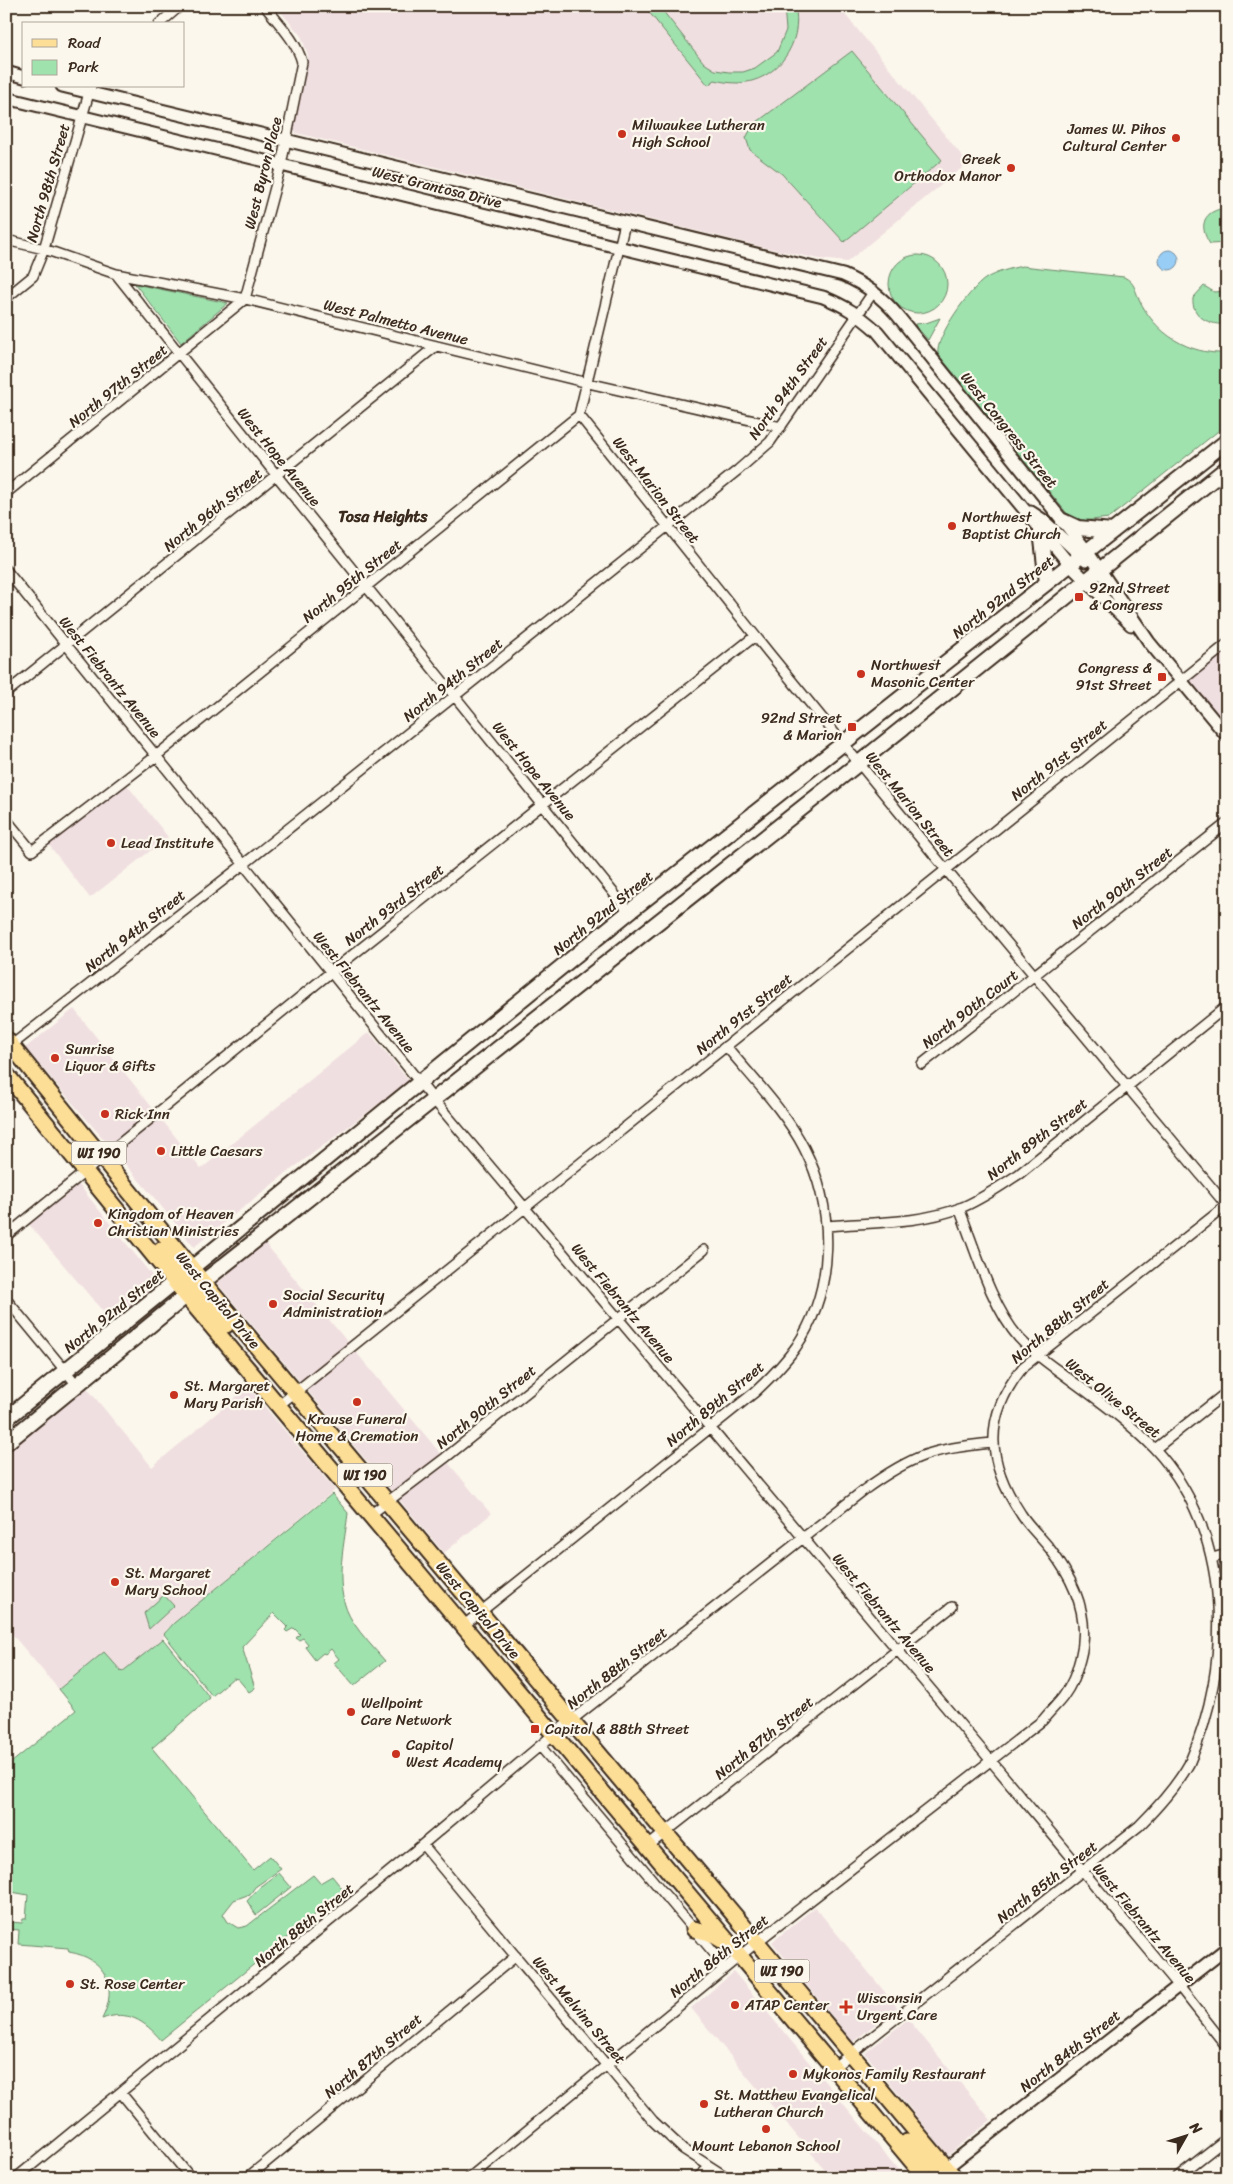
<svg xmlns="http://www.w3.org/2000/svg" width="1233" height="2184" font-family="Sriracha,sans-serif">
  <rect width="100%" height="100%" fill="#fbf7ec"/>
  <filter id="ink" filterUnits="userSpaceOnUse"><feTurbulence type="fractalNoise" baseFrequency=".02" numOctaves="2"/><feDisplacementMap in="SourceGraphic" scale="10" xChannelSelector="R" yChannelSelector="G"/><feConvolveMatrix kernelMatrix="1 2 1 2 8 2 1 2 1" color-interpolation-filters="sRGB"/></filter>
  <g filter="url(#ink)">
    <path fill="#f0dfe0" d="M276,6H838L968,163L847,262L819,259L767,248L296,133L294,128L308,62V55L301,36Z
      M1227,644V736L1181,680Z
      M127,785L168,837L90,898L49,845Z
      M74,1009L201,1169L369,1032L409,1081L284,1175L194,1247L157,1201L25,1048Z
      M71,1175L158,1283L111,1321L22,1216Z
      M265,1243L491,1514L444,1553L217,1283Z
      M248,1387L335,1490L174,1623L166,1630L163,1639L76,1710L6,1627V1454L87,1388L152,1467Z
      M815,1907L897,2007L853,2042L772,1942Z
      M734,1972L905,2178H832L733,2059L691,2008Z
      M908,2019L991,2120L948,2155L865,2053Z"/>
    <path fill="#9fe2ae" stroke="#6d8666" d="M644,6H659L704,63L715,70L729,72H743L755,68L777,52L786,30L784,6H795C804,43 777,82 738,83C730,83 722,82 715,80L708,85Z
      M852,51L942,160L844,242L782,174L750,150L746,138L753,125Z
      M1227,208V243L1210,244C1198,226 1203,210 1227,208Z
      M889 284a29 29 0 1 1 58 0a29 29 0 1 1-58 0Z
      M1022,266L1124,277C1135,283 1134,288 1139,299C1155,334 1189,355 1227,353V424L1109,518L1083,521V524L1073,521L938,354C935,337 970,289 985,279C996,272 1009,269 1022,266Z
      M135,284L228,303L181,343Z
      M1204,286L1214,292L1227,291V324C1211,326 1191,317 1193,298Z
      M940,318L928,340L915,325V324L926,323Z
      M332,1494L348,1513C344,1548 332,1590 353,1622C362,1636 374,1648 385,1661L354,1686L334,1663L339,1659L331,1649L325,1654L323,1653L315,1660L305,1647L308,1644L303,1638L299,1640L296,1638L300,1634L294,1628L287,1632L285,1630L288,1627L274,1613L242,1647L255,1688L249,1692L238,1679L233,1678L212,1696L164,1634L174,1623Z
      M164,1595L174,1606L149,1629L144,1613Z
      M163,1639L210,1698L152,1748L253,1870L270,1856L281,1869L255,1887L250,1894L234,1900L223,1914L228,1922L238,1928L247,1926L313,1875L320,1883L332,1876L344,1891L161,2040C145,2021 127,2009 102,2019C119,1986 105,1958 69,1952L68,1948L18,1944L19,1930L8,1929L10,1922L22,1923L23,1919H26L28,1895L6,1891V1767L76,1710L59,1689L104,1652L122,1672Z
      M279,1873L291,1887L256,1915L247,1901L259,1888Z"/>
    <path fill="#98cef6" stroke="#738ca0" d="M1159 260a10 10 0 1 1 20 0a10 10 0 1 1-20 0Z"/>
    <g fill="none" stroke-linecap="round" stroke-linejoin="round">
      <defs>
        <path id="minor" d="M159,24L180,6
          M6,240L44,249L116,274L245,299L588,383L781,427
          M116,274L277,476L629,912
          M6,298L33,276L44,249L91,86
          M579,415L769,653L952,877L1227,1206
          M6,493L245,299L281,165L302,62C296,40 278,23 265,6
          M6,570L434,1100L997,1768L1178,1985L1227,2047
          M6,693L436,346
          M6,819L32,851L156,756L579,415L625,223
          M8,1048L244,864L738,470L770,442L874,291
          M922,1064L1227,823
          M827,1226C870,1222 919,1224 960,1208C981,1200 1000,1186 1019,1174L1227,1006
          M6,1236L331,972L755,636
          M6,1299L77,1385
          M278,1406L1227,644
          M1155,1449L1227,1392
          M370,1515L445,1458L704,1250
          M1216,1557L1227,1554
          M463,1626L755,1392C770,1378 784,1364 796,1347C835,1289 836,1210 804,1148C785,1111 753,1079 726,1046
          M540,1746L713,1952L720,1962L722,1971
          M423,1845L653,2121L683,2149L728,2178
          M648,1846L952,1607
          M833,2068L1139,1826C1158,1807 1176,1787 1189,1764C1233,1664 1233,1533 1154,1448C1126,1419 1092,1396 1060,1372C1046,1362 1031,1351 1019,1338C991,1306 975,1248 959,1208
          M121,2093L191,2178
          M16,2178L416,1850L554,1734L864,1490C912,1455 934,1448 993,1443
          M247,2178L516,1956
          M469,2178L757,1942L1043,1720C1049,1712 1057,1705 1063,1697C1071,1686 1077,1672 1080,1659C1091,1619 1075,1581 1050,1549C1041,1537 1029,1527 1021,1514C986,1462 983,1417 1023,1367L1227,1205
          M697,2178L710,2167
          M1176,2178L1227,2138"/>
        <path id="tertiary" d="M6,72L24,77
          M62,86L843,275C866,285 882,297 898,316L1087,551L1149,642L1227,736
          M6,98L823,297C845,306 858,314 877,331L1070,565L1131,625
          M1031,512L1043,520L1086,561
          M933,2178L1227,1948"/>
        <path id="secondary" d="M1063,521L1078,528L1113,531
          M1041,531L1047,583
          M6,1419L629,912L1227,441
          M6,1443L203,1282L859,763L1227,468"/>
        <path id="primary" d="M6,1039L211,1292L955,2178
          M6,1074L194,1305L926,2178
          M161,1250L187,1279L197,1282
          M194,1291L226,1325
          M694,1929L710,1933L725,1942
          M907,2142C918,2153 929,2166 945,2167"/>
      </defs>
      <use href="#minor" stroke="#3b2a1e" stroke-width="12"/>
      <use href="#tertiary" stroke="#3b2a1e" stroke-width="15"/>
      <use href="#secondary" stroke="#3b2a1e" stroke-width="18"/>
      <use href="#primary" stroke="#3b2a1e" stroke-width="19"/>
      <use href="#minor" stroke="#fbf7ec" stroke-width="9"/>
      <use href="#tertiary" stroke="#fbf7ec" stroke-width="11"/>
      <use href="#secondary" stroke="#fbf7ec" stroke-width="14"/>
      <use href="#primary" stroke="#fdde96" stroke-width="15"/>
    </g>
  </g>
  <g fill="#c8321e" stroke="#fbf7ec" stroke-width="2">
    <circle cx="622" cy="134" r="5"/>
    <circle cx="1176" cy="138" r="5"/>
    <circle cx="1011" cy="168" r="5"/>
    <circle cx="952" cy="526" r="5"/>
    <rect x="1074" y="592" width="10" height="10" rx="2.5"/>
    <circle cx="861" cy="674" r="5"/>
    <rect x="1157" y="672" width="10" height="10" rx="2.5"/>
    <rect x="847" y="722" width="10" height="10" rx="2.5"/>
    <circle cx="111" cy="843" r="5"/>
    <circle cx="55" cy="1058" r="5"/>
    <circle cx="105" cy="1114" r="5"/>
    <circle cx="161" cy="1151" r="5"/>
    <circle cx="98" cy="1223" r="5"/>
    <circle cx="273" cy="1304" r="5"/>
    <circle cx="174" cy="1395" r="5"/>
    <circle cx="357" cy="1402" r="5"/>
    <circle cx="115" cy="1582" r="5"/>
    <circle cx="351" cy="1712" r="5"/>
    <rect x="530" y="1724" width="10" height="10" rx="2.5"/>
    <circle cx="396" cy="1754" r="5"/>
    <circle cx="70" cy="1984" r="5"/>
    <circle cx="735" cy="2005" r="5"/>
    <path d="M843.5 1999.5h5v5h5v5h-5v5h-5v-5h-5v-5h5z"/>
    <circle cx="793" cy="2074" r="5"/>
    <circle cx="704" cy="2104" r="5"/>
    <circle cx="766" cy="2129" r="5"/>
  </g>
  <g text-anchor="middle" stroke-width="4.5" stroke-linejoin="round" paint-order="stroke">
    <g fill="#fbf7ec" stroke="#75685c" stroke-width="1">
      <rect x="71.5" y="1141.5" width="55" height="23" rx="4"/>
      <rect x="337.5" y="1463.5" width="55" height="23" rx="4"/>
      <rect x="754.5" y="1959.5" width="55" height="23" rx="4"/>
    </g>
    <g font-size="14" font-weight="bold" fill="#3b2a1e">
      <text x="99" y="1158">WI 190</text>
      <text x="365" y="1480">WI 190</text>
      <text x="782" y="1976">WI 190</text>
    </g>
    <g font-size="15" fill="#3b2a1e" stroke="#fbf7ec" text-anchor="start">
      <text x="632" y="130">Milwaukee Lutheran<tspan x="632" dy="17">High School</tspan></text>
      <text x="1166" y="134" text-anchor="end">James W. Pihos<tspan x="1166" dy="17">Cultural Center</tspan></text>
      <text x="1001" y="164" text-anchor="end">Greek<tspan x="1001" dy="17">Orthodox Manor</tspan></text>
      <text x="962" y="522">Northwest<tspan x="962" dy="17">Baptist Church</tspan></text>
      <text x="1089" y="593">92nd Street<tspan x="1089" dy="17">&amp; Congress</tspan></text>
      <text x="871" y="670">Northwest<tspan x="871" dy="17">Masonic Center</tspan></text>
      <text x="1152" y="673" text-anchor="end">Congress &amp;<tspan x="1152" dy="17">91st Street</tspan></text>
      <text x="842" y="723" text-anchor="end">92nd Street<tspan x="842" dy="17">&amp; Marion</tspan></text>
      <text x="121" y="848">Lead Institute</text>
      <text x="65" y="1054">Sunrise<tspan x="65" dy="17">Liquor &amp; Gifts</tspan></text>
      <text x="115" y="1119">Rick Inn</text>
      <text x="171" y="1156">Little Caesars</text>
      <text x="108" y="1219">Kingdom of Heaven<tspan x="108" dy="17">Christian Ministries</tspan></text>
      <text x="283" y="1300">Social Security<tspan x="283" dy="17">Administration</tspan></text>
      <text x="184" y="1391">St. Margaret<tspan x="184" dy="17">Mary Parish</tspan></text>
      <text x="357" y="1424" text-anchor="middle">Krause Funeral<tspan x="357" dy="17">Home &amp; Cremation</tspan></text>
      <text x="125" y="1578">St. Margaret<tspan x="125" dy="17">Mary School</tspan></text>
      <text x="361" y="1708">Wellpoint<tspan x="361" dy="17">Care Network</tspan></text>
      <text x="545" y="1734">Capitol &amp; 88th Street</text>
      <text x="406" y="1750">Capitol<tspan x="406" dy="17">West Academy</tspan></text>
      <text x="80" y="1989">St. Rose Center</text>
      <text x="857" y="2003">Wisconsin<tspan x="857" dy="17">Urgent Care</tspan></text>
      <text x="745" y="2010">ATAP Center</text>
      <text x="803" y="2079">Mykonos Family Restaurant</text>
      <text x="714" y="2100">St. Matthew Evangelical<tspan x="714" dy="17">Lutheran Church</tspan></text>
      <text x="766" y="2151" text-anchor="middle">Mount Lebanon School</text>
    </g>
    <g font-size="15" fill="#3b2a1e" stroke="#fbf7ec">
      <text transform="translate(263 173) rotate(-76)" y="5">West Byron Place</text>
      <text transform="translate(48 183) rotate(-74)" y="5">North 98th Street</text>
      <text transform="translate(437 187) rotate(14)" y="5">West Grantosa Drive</text>
      <text transform="translate(396 322) rotate(14)" y="5">West Palmetto Avenue</text>
      <text transform="translate(118 386) rotate(-39)" y="5">North 97th Street</text>
      <text transform="translate(788 388) rotate(-54)" y="5">North 94th Street</text>
      <text transform="translate(1009 430) rotate(51)" y="5">West Congress Street</text>
      <text transform="translate(279 457) rotate(51)" y="5">West Hope Avenue</text>
      <text transform="translate(656 490) rotate(52)" y="5">West Marion Street</text>
      <text transform="translate(213 510) rotate(-39)" y="5">North 96th Street</text>
      <text transform="translate(352 581) rotate(-39)" y="5">North 95th Street</text>
      <text transform="translate(1003 597) rotate(-38)" y="5">North 92nd Street</text>
      <text transform="translate(110 677) rotate(51)" y="5">West Fiebrantz Avenue</text>
      <text transform="translate(453 680) rotate(-39)" y="5">North 94th Street</text>
      <text transform="translate(1059 760) rotate(-39)" y="5">North 91st Street</text>
      <text transform="translate(534 771) rotate(51)" y="5">West Hope Avenue</text>
      <text transform="translate(910 804) rotate(51)" y="5">West Marion Street</text>
      <text transform="translate(1122 888) rotate(-38)" y="5">North 90th Street</text>
      <text transform="translate(394 905) rotate(-38)" y="5">North 93rd Street</text>
      <text transform="translate(603 913) rotate(-39)" y="5">North 92nd Street</text>
      <text transform="translate(135 931) rotate(-38)" y="5">North 94th Street</text>
      <text transform="translate(364 992) rotate(51)" y="5">West Fiebrantz Avenue</text>
      <text transform="translate(970 1009) rotate(-38)" y="5">North 90th Court</text>
      <text transform="translate(744 1014) rotate(-39)" y="5">North 91st Street</text>
      <text transform="translate(1037 1139) rotate(-38)" y="5">North 89th Street</text>
      <text transform="translate(218 1300) rotate(50)" y="5">West Capitol Drive</text>
      <text transform="translate(623 1303) rotate(50)" y="5">West Fiebrantz Avenue</text>
      <text transform="translate(114 1311) rotate(-39)" y="5">North 92nd Street</text>
      <text transform="translate(1060 1321) rotate(-40)" y="5">North 88th Street</text>
      <text transform="translate(1113 1398) rotate(39)" y="5">West Olive Street</text>
      <text transform="translate(715 1404) rotate(-40)" y="5">North 89th Street</text>
      <text transform="translate(486 1407) rotate(-39)" y="5">North 90th Street</text>
      <text transform="translate(478 1610) rotate(50)" y="5">West Capitol Drive</text>
      <text transform="translate(884 1613) rotate(50)" y="5">West Fiebrantz Avenue</text>
      <text transform="translate(617 1668) rotate(-38)" y="5">North 88th Street</text>
      <text transform="translate(764 1738) rotate(-39)" y="5">North 87th Street</text>
      <text transform="translate(1047 1882) rotate(-38)" y="5">North 85th Street</text>
      <text transform="translate(1144 1923) rotate(50)" y="5">West Fiebrantz Avenue</text>
      <text transform="translate(304 1925) rotate(-39)" y="5">North 88th Street</text>
      <text transform="translate(719 1956) rotate(-39)" y="5">North 86th Street</text>
      <text transform="translate(579 2010) rotate(50)" y="5">West Melvina Street</text>
      <text transform="translate(1070 2051) rotate(-38)" y="5">North 84th Street</text>
      <text transform="translate(373 2056) rotate(-40)" y="5">North 87th Street</text>
    </g>
    <g font-size="16" font-weight="bold" fill="#3b2a1e" stroke="#fbf7ec">
      <text x="383" y="522">Tosa Heights</text>
    </g>
  </g>
  <rect width="1233" height="2184" fill="none" stroke="#fbf7ec" stroke-width="25"/>
  <rect x="12" y="12" width="1208" height="2159" fill="none" stroke="#3b2a1e" stroke-width="2" filter="url(#ink)"/>
  <rect x="22" y="22" width="162" height="65" fill="#fbf7ec" stroke="#aea59a"/>
  <rect x="32" y="39" width="25" height="8" fill="#fdde96" stroke="#aea59a"/>
  <text x="68" y="48" font-size="15" fill="#3b2a1e">Road</text>
  <rect x="32" y="60" width="25" height="15" fill="#9fe2ae" stroke="#aea59a"/>
  <text x="68" y="72" font-size="15" fill="#3b2a1e">Park</text>
  <g transform="translate(1186 2136) rotate(51)" stroke="#fbf7ec" stroke-width="4" paint-order="stroke">
  <path d="M0-4L9 19L0 12L-9 19Z" fill="#3b2a1e"/>
  <text y="-8" font-size="14" font-weight="bold" text-anchor="middle" fill="#3b2a1e">N</text>
  </g>
</svg>
